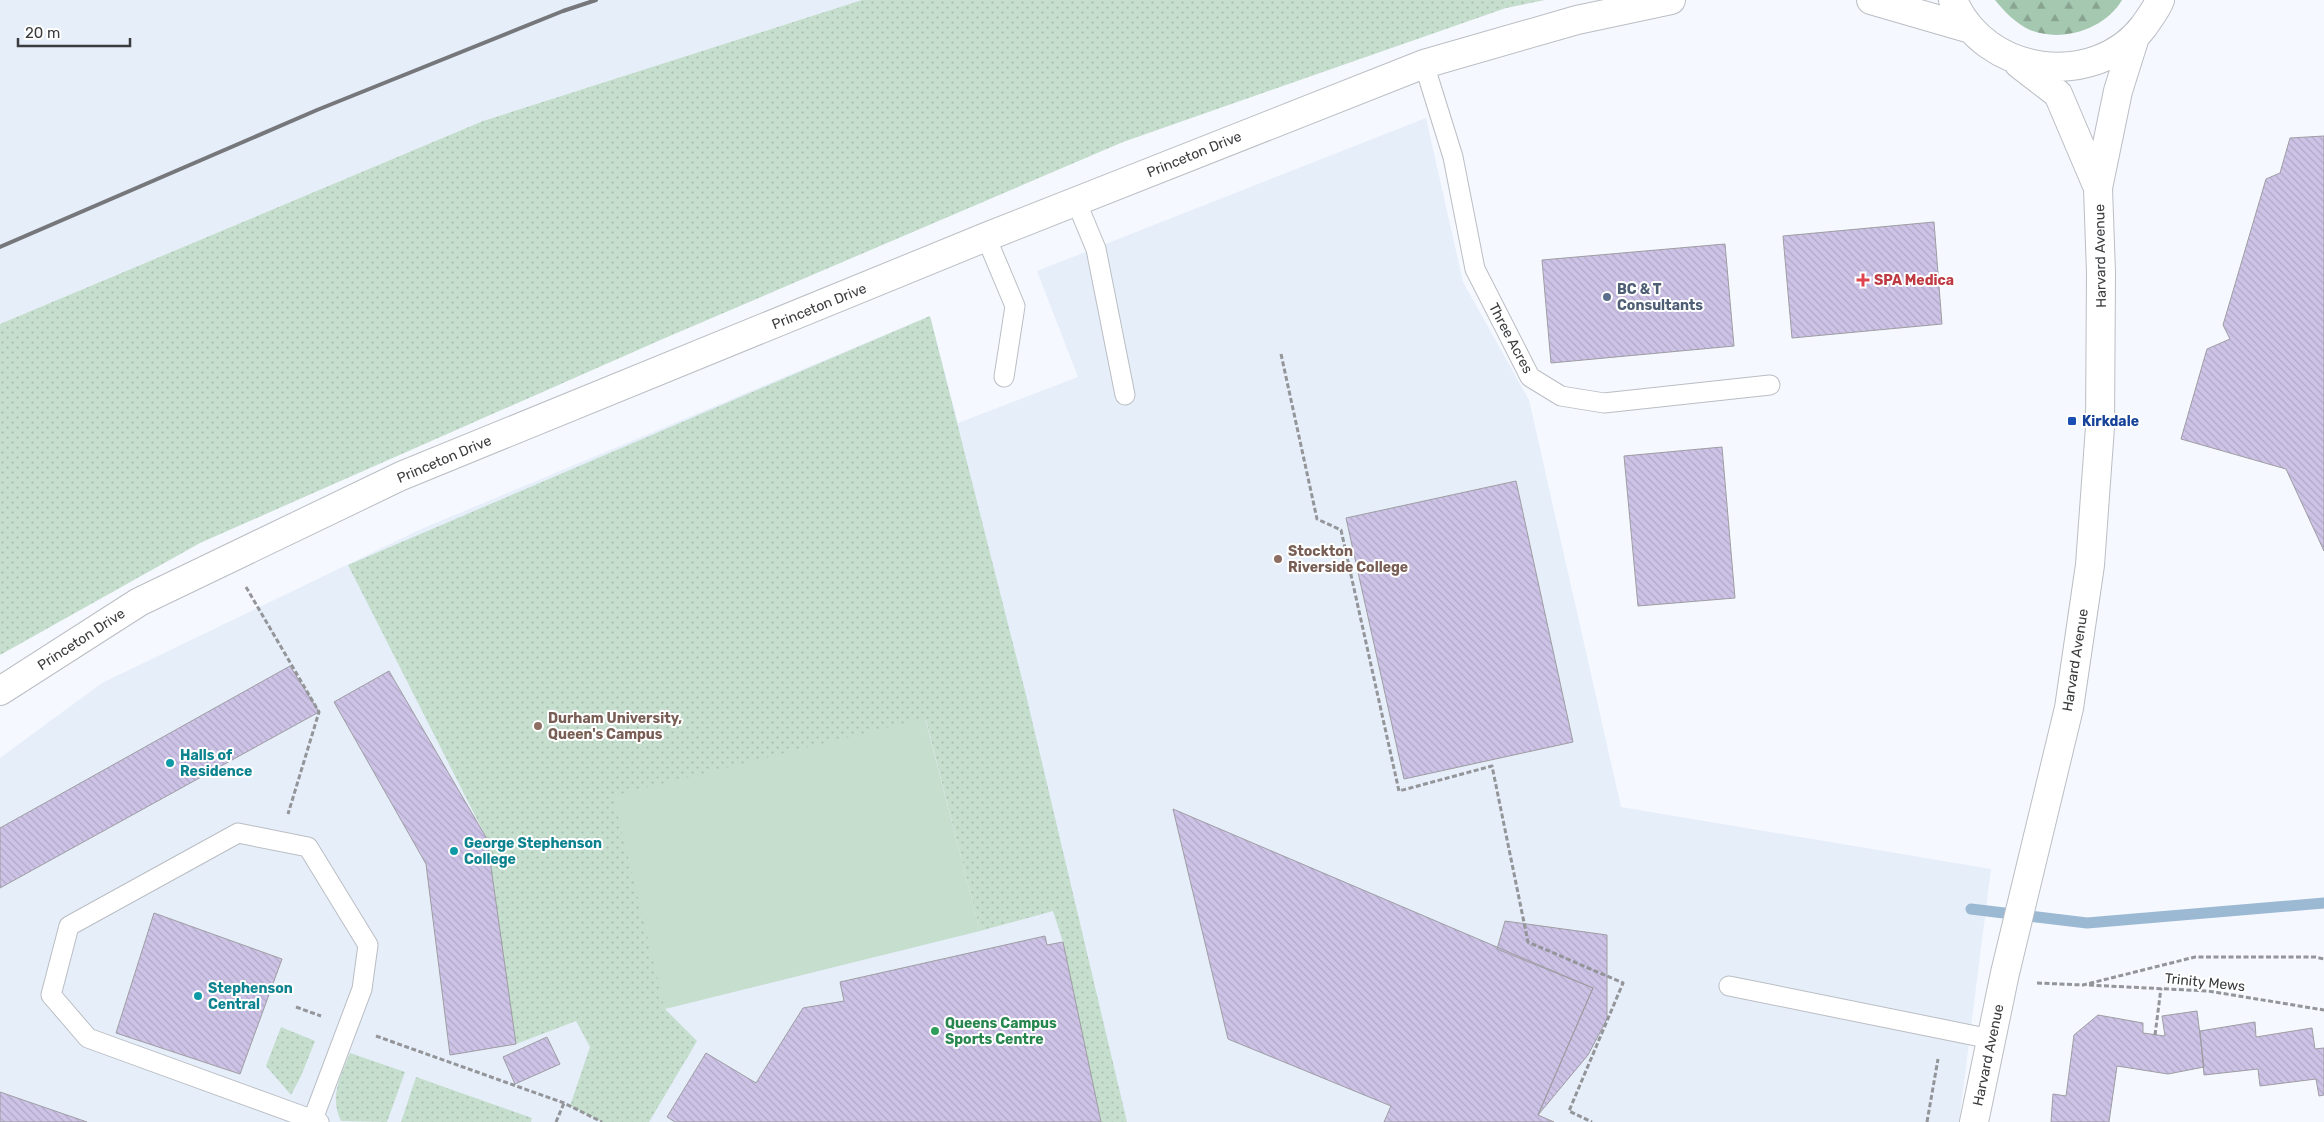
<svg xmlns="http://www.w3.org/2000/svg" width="2324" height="1122" font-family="Rubik,sans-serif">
  <defs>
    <pattern id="grass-dots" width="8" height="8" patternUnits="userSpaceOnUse" patternTransform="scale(1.25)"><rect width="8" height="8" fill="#c5decd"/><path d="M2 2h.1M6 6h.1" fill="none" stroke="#aabfb1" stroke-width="1.8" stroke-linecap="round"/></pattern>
    <pattern id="forest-firs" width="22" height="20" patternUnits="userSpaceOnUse" patternTransform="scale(1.25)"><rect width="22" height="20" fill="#a5c8b0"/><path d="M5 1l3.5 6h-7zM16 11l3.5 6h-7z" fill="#88a491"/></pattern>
    <pattern id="building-back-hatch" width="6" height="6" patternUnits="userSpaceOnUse" patternTransform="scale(1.25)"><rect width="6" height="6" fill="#cdc3e7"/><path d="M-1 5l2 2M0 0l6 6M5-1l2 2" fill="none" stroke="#b1a8c7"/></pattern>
  </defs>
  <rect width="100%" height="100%" fill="#f5f8fe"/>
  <path fill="#e6eefa" d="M0,0H862L483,121L0,324Z
    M1426,118L1463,282L1529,400L1621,807L1991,869L1959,1122H0V758L102,683L419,530L930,316L958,423L1078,377L1037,271Z"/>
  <path fill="url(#grass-dots)" d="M862,0H1545L1506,8L1123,142L665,338L200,543L0,655V324L483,121Z
    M930,316L1026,695L1127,1122H1101L1063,942L1053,911L980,931L926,720L665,1009L697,1041L649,1122H602L570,1106L590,1047L576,1021L516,1044L487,839L348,565Z
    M281,1027L315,1041L301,1076L291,1095L266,1066Z
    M350,1053L405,1072L387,1122L341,1121C329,1097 341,1075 350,1053Z
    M416,1077L532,1118L531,1122H401Z"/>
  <path fill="url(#forest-firs)" d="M1995,0H2122C2105,29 2062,43 2030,30C2015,23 2005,12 1995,0Z"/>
  <path fill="#c5decd" d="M925,718L980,931L665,1009L613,796Z"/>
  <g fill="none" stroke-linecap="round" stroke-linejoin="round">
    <path stroke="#9cb9d4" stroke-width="11" d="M1971,909L2087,923L2324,903"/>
  </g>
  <path fill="url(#building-back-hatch)" stroke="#9e9da2" d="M2324,136V551L2286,469L2181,439L2207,349L2230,339L2223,325L2266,179L2280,173L2290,138Z
    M1934,222L1942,324L1792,338L1783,236Z
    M1725,244L1734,346L1551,363L1542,260Z
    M1722,447L1735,598L1638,606L1624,456Z
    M1516,481L1573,742L1404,779L1346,518Z
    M290,666L319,712L0,888V828Z
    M389,671L487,839L516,1044L450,1055L426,864L334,702Z
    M1173,809L1593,988L1538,1115L1554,1122H1384L1391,1106L1228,1039Z
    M154,913L282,959L240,1074L116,1033Z
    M1505,921L1607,935V1019L1588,1055L1538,1115L1593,988L1497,949Z
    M1045,936L1047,945L1063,942L1101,1122H675L667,1117L706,1053L756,1083L803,1008L844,1001L840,982Z
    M2197,1011L2204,1067L2168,1074L2117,1066L2109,1122H2051L2053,1094L2066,1096L2074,1035L2098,1015L2143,1023V1033L2165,1036L2162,1016Z
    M2255,1022L2256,1037L2312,1028L2315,1049L2324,1048V1095L2319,1096L2316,1079L2260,1086L2258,1069L2204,1075L2200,1031Z
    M547,1037L560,1064L515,1084L503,1057Z
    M0,1092L87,1122H0Z"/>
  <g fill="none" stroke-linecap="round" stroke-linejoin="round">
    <defs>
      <path id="service" d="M1424,64L1453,157L1475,269L1530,377L1561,396L1604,403L1770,385
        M1076,201L1096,249L1125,395
        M986,237L1015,306L1004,377
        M1729,986L1991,1039
        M313,1119L362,989L368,945L308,847L238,833L69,926L51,995L88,1038L319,1122"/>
      <path id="tertiary" d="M1871,0L1971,29
        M1953,0C1984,75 2094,91 2144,26C2150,17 2156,10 2160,0
        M2019,64L2058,94L2098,188
        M0,691L139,602L401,476L986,237L1424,64L1577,20L1671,0
        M1974,1122L2005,973L2069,708L2090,565L2100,427L2101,273L2098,188L2118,91L2135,37"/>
    </defs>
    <use href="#service" stroke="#babec3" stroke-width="21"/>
    <use href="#tertiary" stroke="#babec3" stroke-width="30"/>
    <path stroke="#939598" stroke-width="3" stroke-dasharray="5 2.5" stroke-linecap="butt" d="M1281,354L1317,519L1341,530L1399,791L1492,766L1528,942L1623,983L1569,1111L1592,1122
      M246,587L319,712L288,814
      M2037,983L2083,985L2195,957H2315L2324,959
      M2089,985L2208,991L2324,1010
      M296,1007L321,1016
      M2155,1035L2161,988
      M376,1036L564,1103L602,1122
      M556,1122L564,1103
      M1927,1122L1938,1059"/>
    <use href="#service" stroke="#fff" stroke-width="19"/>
    <use href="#tertiary" stroke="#fff" stroke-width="28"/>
    <path stroke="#75777a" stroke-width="4" d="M0,247L317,110L563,11L596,0"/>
  </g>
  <path fill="#e0444e" stroke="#fff" stroke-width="2" d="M1860.5 272.5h5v5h5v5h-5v5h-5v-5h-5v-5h5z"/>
  <circle fill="#5c6f8a" stroke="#fff" stroke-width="2" cx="1607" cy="297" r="5"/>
  <rect fill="#1a4fb4" stroke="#fff" stroke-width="2" x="2067" y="416" width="10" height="10" rx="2.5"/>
  <g fill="#8d6e63" stroke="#fff" stroke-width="2">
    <circle cx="1278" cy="559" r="5"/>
    <circle cx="538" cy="726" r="5"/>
  </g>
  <g fill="#0f9aa8" stroke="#fff" stroke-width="2">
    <circle cx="170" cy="763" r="5"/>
    <circle cx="454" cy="851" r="5"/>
    <circle cx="198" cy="996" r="5"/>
  </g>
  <circle fill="#2e9e5b" stroke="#fff" stroke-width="2" cx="935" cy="1031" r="5"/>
  <g text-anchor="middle" stroke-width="4" stroke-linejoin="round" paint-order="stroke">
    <g font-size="14" fill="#3b3c3e" stroke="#fff">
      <text transform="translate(1194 154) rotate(-22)" y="5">Princeton Drive</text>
      <text transform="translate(2100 256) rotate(-91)" y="5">Harvard Avenue</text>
      <text transform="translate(819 306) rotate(-22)" y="5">Princeton Drive</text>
      <text transform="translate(1511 338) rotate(62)" y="5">Three Acres</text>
      <text transform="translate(444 459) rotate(-23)" y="5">Princeton Drive</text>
      <text transform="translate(81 639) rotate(-33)" y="5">Princeton Drive</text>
      <text transform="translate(2075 660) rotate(-81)" y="5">Harvard Avenue</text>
      <text transform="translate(2205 982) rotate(6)" y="5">Trinity Mews</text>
      <text transform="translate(1988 1055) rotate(-78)" y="5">Harvard Avenue</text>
    </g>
    <g font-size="14" font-weight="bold" fill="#be3a42" stroke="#fff" text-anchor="start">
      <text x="1874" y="285">SPA Medica</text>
    </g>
    <g font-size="14" font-weight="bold" fill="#4e5e75" stroke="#fff" text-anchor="start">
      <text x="1617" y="294">BC &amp; T<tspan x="1617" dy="16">Consultants</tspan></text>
    </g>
    <g font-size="14" font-weight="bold" fill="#164399" stroke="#fff" text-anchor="start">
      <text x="2082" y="426">Kirkdale</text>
    </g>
    <g font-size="14" font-weight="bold" fill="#785e54" stroke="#fff" text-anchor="start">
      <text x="1288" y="556">Stockton<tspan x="1288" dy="16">Riverside College</tspan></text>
      <text x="548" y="723">Durham University,<tspan x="548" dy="16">Queen's Campus</tspan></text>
    </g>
    <g font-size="14" font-weight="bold" fill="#0d838f" stroke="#fff" text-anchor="start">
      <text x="180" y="760">Halls of<tspan x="180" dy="16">Residence</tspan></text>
      <text x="464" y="848">George Stephenson<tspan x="464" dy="16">College</tspan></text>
      <text x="208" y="993">Stephenson<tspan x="208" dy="16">Central</tspan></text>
    </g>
    <g font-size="14" font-weight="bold" fill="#27864d" stroke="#fff" text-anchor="start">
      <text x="945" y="1028">Queens Campus<tspan x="945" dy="16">Sports Centre</tspan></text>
    </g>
  </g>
  <path d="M18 38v8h112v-8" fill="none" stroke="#3b3c3e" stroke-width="2.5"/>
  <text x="25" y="38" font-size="15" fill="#3b3c3e" stroke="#ffffff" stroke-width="4" paint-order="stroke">20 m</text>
</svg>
